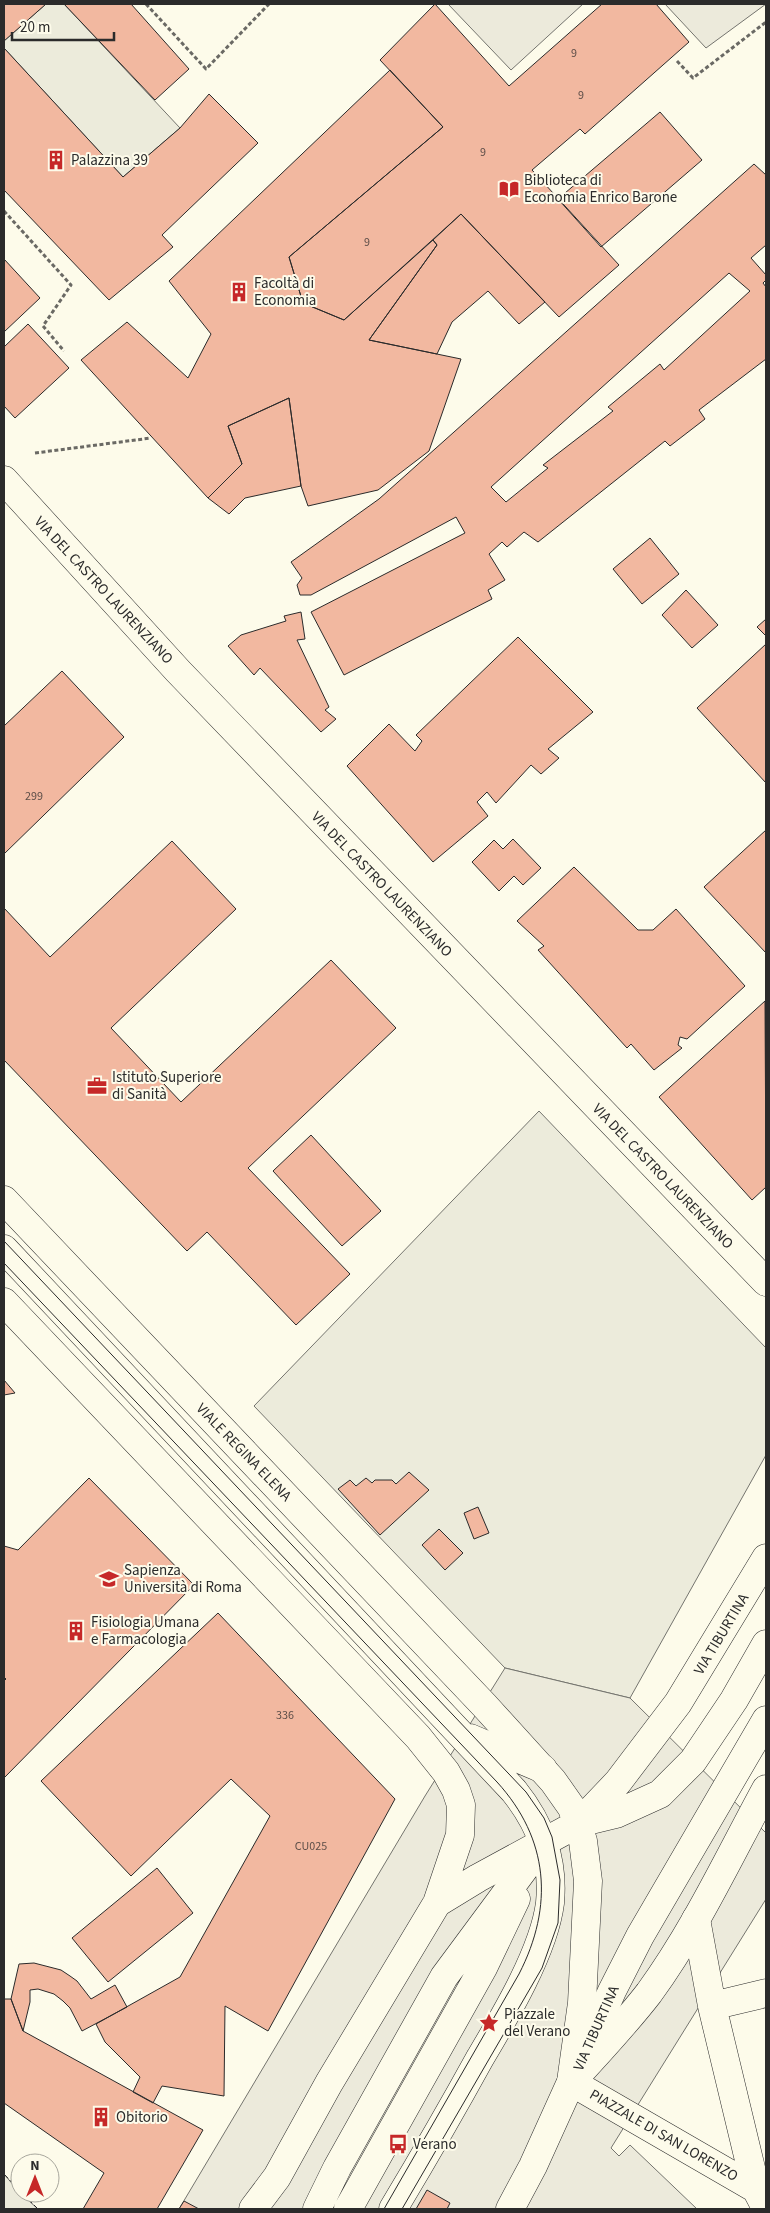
<svg xmlns="http://www.w3.org/2000/svg" width="770" height="2213" font-family="'Source Sans 3',sans-serif">
  <rect width="100%" height="100%" fill="#fdfbea"/>
  <path fill="#ecebdb" stroke="#74746e" d="M46,4H64L180,128L123,177L4,48V41Z
    M539,1111L766,1348V1455L630,1698L505,1668L254,1406Z
    M4,2174L20,2193L38,2209H4Z"/>
  <path fill="#eceadb" stroke="#74746e" d="M448,4H583L511,70Z
    M665,4H766L706,48Z
    M505,1668L630,1698L766,1833V1899L611,2148L619,2156L630,2145L697,2209H179L425,1796Z"/>
  <path fill="#f2b8a0" stroke="#2b2b2b" fill-rule="evenodd" d="M4,4H46L4,41Z
    M64,4H131L189,69L155,100Z
    M435,4L509,86L602,4H656L689,42L585,134L580,129L532,170L619,265L559,317L461,214L344,320L303,303L289,257L443,127L380,60Z
    M4,48L123,177L180,128L209,94L258,143L162,235L173,247L109,300L4,190Z
    M390,70L443,127L289,257L303,303L344,320L433,240L437,245L369,340L461,359L429,451L378,490L308,506L301,486L289,398L228,426L242,464L208,498L81,360L127,322L188,378L211,334L169,281Z
    M660,112L702,160L601,247L558,199Z
    M754,164L766,175V245L751,258L766,275V280L763,283L766,287V359L699,410L705,419L670,446L665,441L538,542L524,532L507,547L502,542L489,554L505,580L488,590L492,599L344,675L311,612L465,533L456,517L311,595H300L297,585L302,578L291,562L379,499ZM729,273L750,291L664,370L660,364L608,407L613,411L543,465L548,468L506,502L491,487Z
    M461,214L545,302L519,324L488,291L452,322L437,354L369,340L437,245L433,240Z
    M4,259L40,298L4,332Z
    M28,324L69,368L15,418L4,406V347Z
    M289,398L301,486L245,498L229,514L208,498L242,464L228,426Z
    M650,538L679,574L642,604L613,569Z
    M686,590L718,625L692,648L662,615Z
    M301,612L305,639L297,640L329,707L325,710L336,719L321,732L260,668L254,675L228,646L241,635L286,621L284,616Z
    M766,619V636L757,627Z
    M518,637L593,712L548,749L559,758L541,774L531,765L496,803L487,792L477,802L488,816L433,862L347,766L389,724L415,751L422,741L416,735Z
    M766,644V783L697,708Z
    M62,671L124,737L4,854V726Z
    M766,830V953L704,887Z
    M513,839L541,868L523,885L514,876L499,891L472,862L494,840L503,849Z
    M172,841L236,909L111,1028L181,1102L331,960L396,1028L248,1168L350,1274L296,1325L207,1232L187,1251L4,1060V908L50,957Z
    M574,867L638,930H653L676,909L745,986L687,1039L680,1037L678,1045L682,1048L654,1070L631,1044L627,1048L538,950L544,946L517,921Z
    M765,1001L766,1187L752,1200L659,1097Z
    M311,1135L381,1211L342,1246L273,1171Z
    M4,1380L15,1393L4,1395Z
    M409,1472L429,1490L380,1535L338,1489L350,1480L356,1486L366,1478L372,1483L375,1480H392L396,1484Z
    M89,1478L194,1585L4,1778V1681L6,1679L4,1677V1546L18,1550Z
    M478,1507L489,1533L474,1539L464,1513Z
    M439,1529L463,1553L445,1570L422,1545Z
    M218,1613L395,1799L268,2031L225,2006L224,2096L162,2086L153,2103L133,2092L140,2077L105,2042L96,2024L180,1977L270,1816L231,1779L131,1876L41,1781Z
    M157,1868L193,1913L108,1982L72,1938Z
    M34,1963L61,1970L70,1976L77,1981L91,1999L115,1985L127,2007L82,2031L70,2008L63,2001L54,1994L38,1989L30,1990V2002L23,2031L11,1999L19,1964Z
    M4,1999H11L23,2031L203,2130L157,2209H83L104,2173L4,2103Z
    M427,2190L450,2203L447,2209H416Z
    M184,2201L199,2209H179Z"/>
  <g fill="none" stroke-linecap="round" stroke-linejoin="round">
    <defs>
      <path id="minor" d="M4,480L178,671L766,1282
        M4,1249L514,1791C541,1825 554,1860 550,1903C544,1951 505,2016 480,2058C452,2109 423,2159 393,2209
        M766,1720L640,1936L612,1991L571,2082L756,2189L766,2187
        M470,1738L543,1769
        M696,1919L712,2006L756,2189L766,2208
        M712,2006L766,1993
        M317,2209L337,2168L444,1977L544,1842
        M348,2209L483,1968L516,1899"/>
      <path id="major" d="M4,1200L484,1705L553,1781L572,1808L583,1841L588,1881L582,2003L571,2082L533,2166L510,2209
        M4,1302L418,1737L446,1772L456,1790L461,1805L460,1835L437,1903L329,2083L277,2177L253,2209
        M579,1823L618,1782L678,1703L766,1558
        M437,1903L478,1878L579,1823L616,1814L660,1794L693,1761L734,1700L766,1644
        M571,2082C598,2053 625,2024 649,1993C695,1930 729,1857 766,1789"/>
    </defs>
    <use href="#minor" stroke="#2b2b2b" stroke-width="29"/>
    <use href="#major" stroke="#2b2b2b" stroke-width="29"/>
    <path stroke="#6a6964" stroke-width="3" stroke-dasharray="4 2.5" stroke-linecap="butt" d="M146,4L206,69L269,4
      M677,61L693,78L766,22
      M4,211L71,285L43,326L64,351
      M35,453L151,438"/>
    <use href="#minor" stroke="#fdfbea" stroke-width="28"/>
    <use href="#major" stroke="#fdfbea" stroke-width="28"/>
    <path stroke="#2b2b2b" stroke-width="1" d="M4,1241L526,1792L544,1818L552,1837L560,1880L558,1923L542,1968L402,2209
      M4,1263L497,1782C549,1839 554,1906 519,1974L384,2209"/>
    <path stroke="#2b2b2b" stroke-width="1" stroke-dasharray="6 2.5" stroke-linecap="butt" d="M4,2174L20,2191
      M22,2193L38,2209"/>
  </g>
  <defs>
    <symbol id="building-bare" viewBox="-9 -9 18 18"><path d="M-4-6H4V6H1V3H-1V6H-4ZM-2.5-4.3h1.7v1.8h-1.7ZM.8-4.3h1.7v1.8H.8ZM-2.5-1h1.7V.8h-1.7ZM.8-1h1.7V.8H.8Z" fill="#c62828" stroke="#fdfbea" stroke-width="2.5" paint-order="stroke"/></symbol>
    <symbol id="library-bare" viewBox="-9 -9 18 18"><path d="M-6-4Q-3-5.5-.7-3.5V5Q-3 3-6 4ZM6-4Q3-5.5 .7-3.5V5Q3 3 6 4Z" fill="#c62828" stroke="#fdfbea" stroke-width="2.5" paint-order="stroke"/></symbol>
    <symbol id="office-bare" viewBox="-9 -9 18 18"><path d="M-6-3h4V-5.5h4V-3h4V5H-6ZM-1-4.5V-3h2v-1.5ZM-6 0V1H6V0Z" fill="#c62828" stroke="#fdfbea" stroke-width="2.5" paint-order="stroke"/></symbol>
    <symbol id="university-bare" viewBox="-9 -9 18 18"><path d="M0-5L7-2L0 1L-7-2ZM-4 1L0 2.5L4 1V4Q0 6-4 4Z" fill="#c62828" stroke="#fdfbea" stroke-width="2.5" paint-order="stroke"/></symbol>
    <symbol id="sight-bare" viewBox="-9 -9 18 18"><path d="M0-6L1.8-2.2L6-1.7L2.9 1.2L3.7 5.4L0 3.3L-3.7 5.4L-2.9 1.2L-6-1.7L-1.8-2.2Z" fill="#c62828" stroke="#fdfbea" stroke-width="2.5" paint-order="stroke"/></symbol>
    <symbol id="bus-bare" viewBox="-9 -9 18 18"><path d="M-5-6H5V4H4V6H2V4H-2V6H-4V4H-5ZM-3.5-4V0h7V-4ZM-3.5 1.2v1.5H-2V1.2ZM2 1.2v1.5H3.5V1.2Z" fill="#c62828" stroke="#fdfbea" stroke-width="2.5" paint-order="stroke"/></symbol>
  </defs>
  <g fill-rule="evenodd">
    <use href="#building-bare" x="42" y="146" width="28" height="28"/>
    <use href="#library-bare" x="495" y="175" width="28" height="28"/>
    <use href="#building-bare" x="225" y="278" width="28" height="28"/>
    <use href="#office-bare" x="83" y="1072" width="28" height="28"/>
    <use href="#university-bare" x="95" y="1565" width="28" height="28"/>
    <use href="#building-bare" x="62" y="1617" width="28" height="28"/>
    <use href="#sight-bare" x="475" y="2009" width="28" height="28"/>
    <use href="#building-bare" x="87" y="2103" width="28" height="28"/>
    <use href="#bus-bare" x="384" y="2130" width="28" height="28"/>
  </g>
  <g text-anchor="middle" stroke-width="4" stroke-linejoin="round" paint-order="stroke">
    <g font-size="12" fill="#5d4e48">
      <text x="574" y="57">9</text>
      <text x="581" y="99">9</text>
      <text x="483" y="156">9</text>
      <text x="367" y="246">9</text>
      <text x="34" y="800">299</text>
      <text x="285" y="1719">336</text>
      <text x="311" y="1850">CU025</text>
    </g>
    <g font-size="15" fill="#2b2b2b" stroke="#fdfbea" text-anchor="start">
      <text x="71" y="165">Palazzina 39</text>
      <text x="524" y="185">Biblioteca di<tspan x="524" dy="17">Economia Enrico Barone</tspan></text>
      <text x="254" y="288">Facoltà di<tspan x="254" dy="17">Economia</tspan></text>
      <text x="112" y="1082">Istituto Superiore<tspan x="112" dy="17">di Sanità</tspan></text>
      <text x="124" y="1575">Sapienza<tspan x="124" dy="17">Università di Roma</tspan></text>
      <text x="91" y="1627">Fisiologia Umana<tspan x="91" dy="17">e Farmacologia</tspan></text>
      <text x="504" y="2019">Piazzale<tspan x="504" dy="17">del Verano</tspan></text>
      <text x="116" y="2122">Obitorio</text>
      <text x="413" y="2149">Verano</text>
    </g>
    <g font-size="15" fill="#2b2b2b" stroke="#fdfbea">
      <text transform="translate(104 590) rotate(47)" y="5">VIA DEL CASTRO LAURENZIANO</text>
      <text transform="translate(382 884) rotate(46)" y="5">VIA DEL CASTRO LAURENZIANO</text>
      <text transform="translate(663 1176) rotate(46)" y="5">VIA DEL CASTRO LAURENZIANO</text>
      <text transform="translate(244 1452) rotate(46)" y="5">VIALE REGINA ELENA</text>
      <text transform="translate(721 1634) rotate(-59)" y="5">VIA TIBURTINA</text>
      <text transform="translate(596 2028) rotate(-66)" y="5">VIA TIBURTINA</text>
      <text transform="translate(664 2135) rotate(30)" y="5">PIAZZALE DI SAN LORENZO</text>
    </g>
  </g>
  <rect width="770" height="2213" fill="none" stroke="#2b2b2b" stroke-width="10"/>
  <g transform="translate(35 2178)"><circle r="24" fill="#fdfbea" stroke="#a9a89e"/>
  <path d="M0-4L9 19L0 12L-9 19Z" fill="#c62828"/>
  <text y="-8" font-size="14" font-weight="bold" text-anchor="middle" fill="#2b2b2b">N</text>
  </g>
  <path d="M12 32v8h102v-8" fill="none" stroke="#2b2b2b" stroke-width="2.5"/>
  <text x="20" y="32" font-size="15" fill="#2b2b2b" stroke="#fdfbea" stroke-width="4" paint-order="stroke">20 m</text>
</svg>
